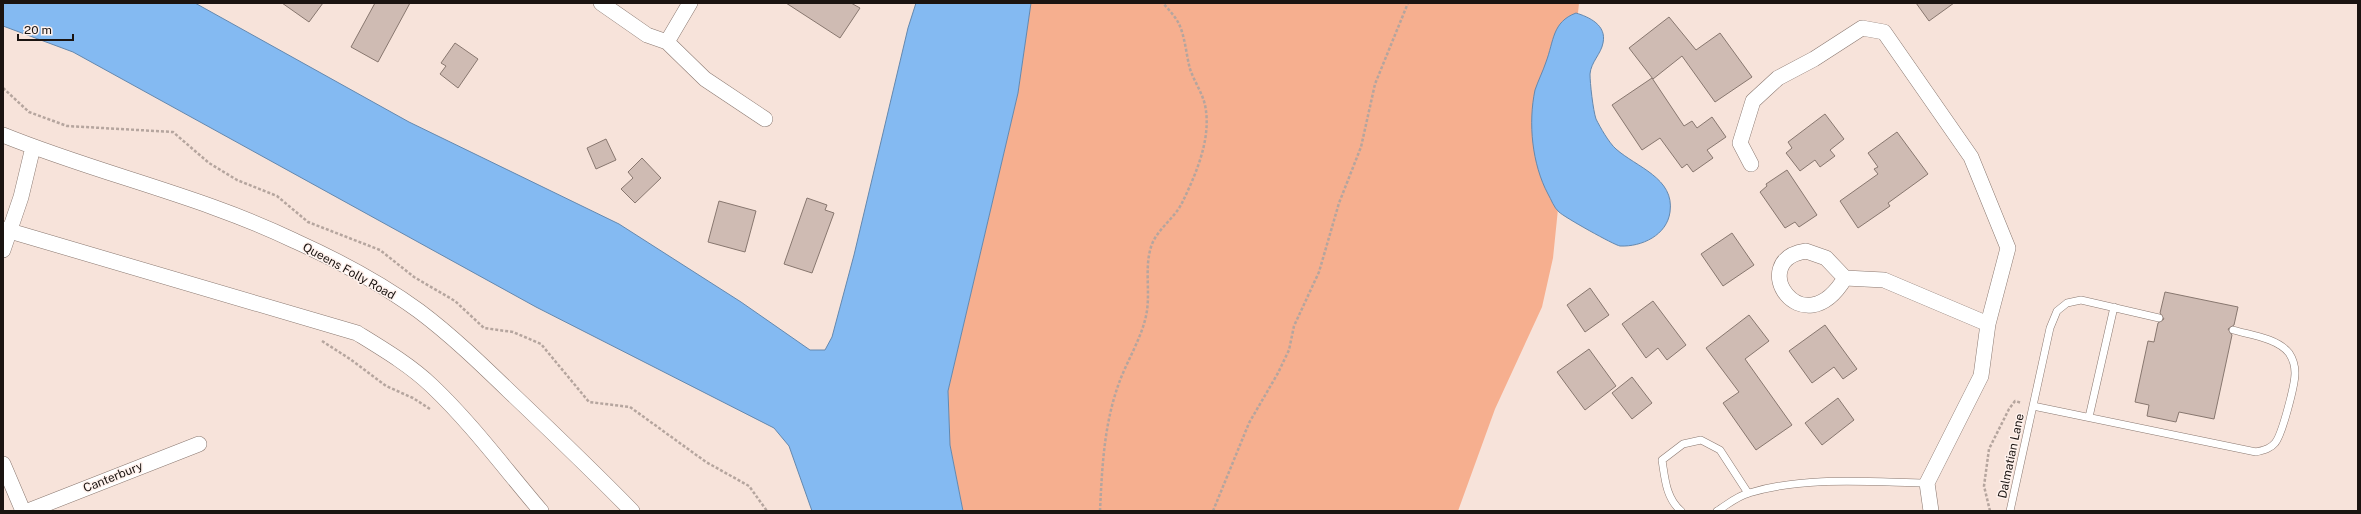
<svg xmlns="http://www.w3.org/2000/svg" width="2361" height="514" font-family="'Public Sans',sans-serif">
  <rect width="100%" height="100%" fill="#f7e3da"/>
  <path fill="#f6af8f" d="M1031,3H1579L1553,258L1542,307L1495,409L1458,511H963L950,445L948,391L1018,93Z"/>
  <path fill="#84baf2" stroke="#6488ae" d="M3,3H195L409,122L619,224L741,302L810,350H825L832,337L854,255L908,28L916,3H1031L1018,93L948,391L950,445L963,511H812L789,446L774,428L536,307L73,52L3,26Z
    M1576,13C1589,17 1607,25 1603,43C1601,54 1591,62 1590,74C1590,83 1593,110 1596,119C1600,127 1609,143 1616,149C1636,167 1675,178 1670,212C1667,235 1642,247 1620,246C1614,245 1564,217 1559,212C1554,208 1551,199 1548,194C1532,164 1528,123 1535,90C1538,81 1543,71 1546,62C1554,41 1552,22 1576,13Z"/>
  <path fill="#cfbbb3" stroke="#88776f" d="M282,3H323L309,22Z
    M375,3H410L378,62L351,47Z
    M786,3H851L860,8L840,38Z
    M1916,3H1954L1929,21Z
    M1669,17L1696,50L1720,33L1752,77L1715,102L1682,56L1653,79L1629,48Z
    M455,43L478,59L458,88L440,74L446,66L441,63Z
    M1652,78L1684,126L1692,121L1697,128L1712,117L1726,137L1707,150L1713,158L1693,172L1687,164L1682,168L1660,138L1642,150L1612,105Z
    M1825,114L1844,139L1830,150L1835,156L1820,167L1815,160L1800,171L1786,153L1792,148L1788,142Z
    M1897,132L1928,174L1888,203L1890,206L1858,228L1840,201L1878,174L1874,169L1878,167L1868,153Z
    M606,139L616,160L596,169L587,148Z
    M642,158L661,178L635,203L621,189L633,178L628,172Z
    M1787,170L1817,215L1799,227L1795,222L1785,228L1760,192L1767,186L1766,184Z
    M807,198L827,205L825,210L834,213L812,273L784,264Z
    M719,201L756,211L745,252L708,242Z
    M1732,233L1754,265L1723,286L1701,254Z
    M1590,288L1609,315L1585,332L1567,305Z
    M2165,292L2238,307L2234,325L2228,329L2232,335L2214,419L2179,412L2176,422L2147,416L2149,405L2135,402L2148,341L2154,342L2158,323L2164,319L2160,313Z
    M1653,301L1686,345L1667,360L1658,348L1646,358L1622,324Z
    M1749,315L1769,341L1745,359L1792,425L1756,450L1723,403L1739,392L1706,348Z
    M1825,325L1857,369L1843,379L1834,367L1812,383L1789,351Z
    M1589,349L1616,386L1585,410L1557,372Z
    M1632,377L1652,403L1632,419L1612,393Z
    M1838,398L1854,420L1822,445L1805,423Z"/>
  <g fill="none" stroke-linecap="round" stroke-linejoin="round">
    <defs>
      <path id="lane" d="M2033,406L2256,452C2264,450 2270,449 2275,443C2282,435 2295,385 2295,373C2295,366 2293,359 2289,353C2277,338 2250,335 2233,330
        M2089,417L2114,307
        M1681,511C1666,498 1665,479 1662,460L1683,444L1701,440L1720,450L1748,493
        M1717,511C1727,505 1737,496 1749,493C1805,476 1869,482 1927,483
        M2010,511L2050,328L2057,311L2067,303L2081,300L2159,318"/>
      <path id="street" d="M601,3L647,35L667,42L705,79L765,119
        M667,42L690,3
        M3,135C99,174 202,196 295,241C337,260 382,284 419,311C451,335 480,363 509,391C550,430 592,470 632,511
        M1751,164L1740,143L1753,101L1778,78L1814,59L1862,28L1884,32L1971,157L2008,248L1988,324L1981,376L1927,483L1931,511
        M3,229L357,333C383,349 410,365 432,386C472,424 505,469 541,511
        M3,250L21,197L33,147
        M1806,251L1826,258L1845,278C1802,349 1745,260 1806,251Z
        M1845,278L1884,280L1988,324
        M3,464L23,511
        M28,511L199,444"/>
    </defs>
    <use href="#lane" stroke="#8a7870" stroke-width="8"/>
    <use href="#street" stroke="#8a7870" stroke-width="16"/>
    <path stroke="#b5a59e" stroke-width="2.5" stroke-dasharray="3 2" stroke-linecap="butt" d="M3,88L29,112L67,126L173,132L209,163L237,180L277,196L308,222L380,250L414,277L455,301L484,328L513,332L541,344L589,402L630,407L706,462L749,486L767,511
      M322,341L350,359L386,386L413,398L430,409
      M1100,511C1102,468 1104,424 1119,383C1127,361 1141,339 1146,316C1151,294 1144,269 1151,247C1156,230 1174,219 1182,203C1196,174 1212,138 1205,105C1202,92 1194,81 1190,69C1186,54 1185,35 1178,22C1174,15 1168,9 1163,3
      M1213,511L1249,423L1278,373L1289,350L1294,326L1319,272L1339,203L1361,147L1375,84L1408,3
      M1990,511L1984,486L1989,449L2009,409L2015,401L2022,403"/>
    <use href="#lane" stroke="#fff" stroke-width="7"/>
    <use href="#street" stroke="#fff" stroke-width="15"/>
  </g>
  <g text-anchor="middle" stroke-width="3" stroke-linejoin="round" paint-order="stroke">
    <g font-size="12" fill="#1b1411" stroke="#fff2ed">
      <text transform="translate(349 271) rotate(29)" y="4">Queens Folly Road</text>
      <text transform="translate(2011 456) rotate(-78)" y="4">Dalmatian Lane</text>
      <text transform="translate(113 477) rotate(-22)" y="4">Canterbury</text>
    </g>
  </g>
  <rect width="2361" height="514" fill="none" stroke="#1b1411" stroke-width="8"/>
  <path d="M18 34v6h55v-6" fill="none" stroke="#1b1411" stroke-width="2"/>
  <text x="24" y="34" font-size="12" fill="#1b1411" stroke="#fff2ed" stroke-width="3" paint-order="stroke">20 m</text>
</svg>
